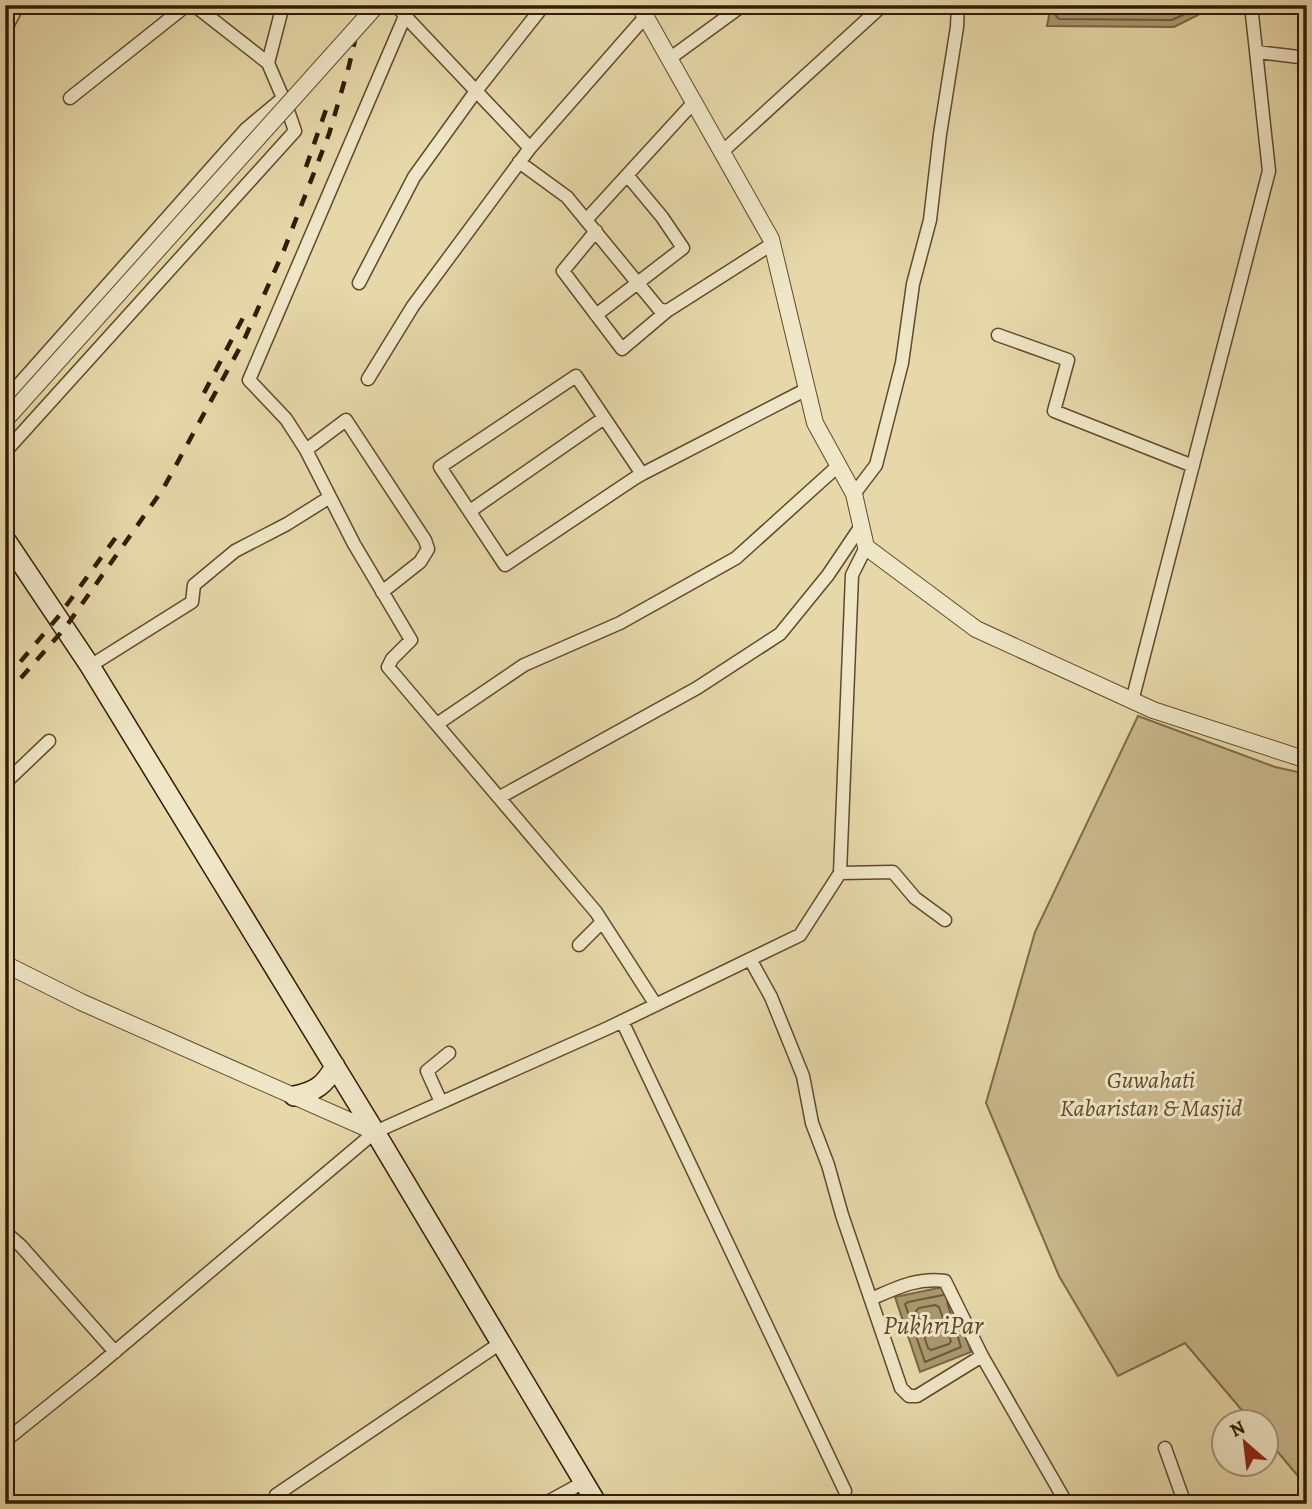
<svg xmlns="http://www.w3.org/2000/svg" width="1312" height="1509" font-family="Alegreya,serif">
  <rect width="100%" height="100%" fill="#e6d8a9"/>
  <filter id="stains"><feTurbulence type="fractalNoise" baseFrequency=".00286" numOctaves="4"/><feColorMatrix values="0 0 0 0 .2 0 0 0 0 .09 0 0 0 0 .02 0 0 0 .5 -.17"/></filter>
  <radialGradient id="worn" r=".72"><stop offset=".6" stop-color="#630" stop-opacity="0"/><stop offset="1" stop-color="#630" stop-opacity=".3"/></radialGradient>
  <path fill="#c8b88c" stroke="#7e6a46" stroke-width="2" d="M1138,716L1275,767L1307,774V1487L1267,1439L1266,1422L1251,1421L1185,1343L1118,1376L1059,1276L986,1103L1035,932Z"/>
  <path fill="#a99870" stroke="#7a6643" stroke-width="2" d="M1051,5H1200L1198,15L1174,27L1047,26Z
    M948,1286L971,1352L920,1372L895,1297Z"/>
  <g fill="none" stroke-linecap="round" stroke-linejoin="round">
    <path stroke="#6e5a38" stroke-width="2" d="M1057,5L1056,16L1059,19L1172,20L1191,11L1193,5
      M1066,5L1069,11H1170L1183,5
      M943,1295L908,1302L905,1304L925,1362L961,1347L947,1302
      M935,1305L939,1307L951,1341L949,1344L931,1350L928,1348L916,1311L919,1308Z"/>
    <defs>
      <path id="minor" d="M194,5L268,63
        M397,5L405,16L414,5
        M5,30L18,5
        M1257,52L1307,58
        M669,59L743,5
        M70,98L187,5
        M530,148L405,16L249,380L286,419L306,450L354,544L411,640L392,659L388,667L596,912L656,1005
        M722,152L883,5
        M519,162L567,197L659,309L667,311L772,244
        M586,220L694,102
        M596,231L563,271L622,349L667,311
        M359,283L414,177L476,91L544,5
        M596,315L683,248L662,217L627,175
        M998,335L1068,360L1054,411L1193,466
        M368,379L413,306L530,148L645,17
        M5,400L246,129L283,98L268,63L283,5
        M306,450L346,420L425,540L428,549L420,562L382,592
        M5,452L295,131L284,99
        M642,474L576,376L440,467L505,565L635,478L642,474L807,389
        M854,494L876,465L902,363L913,284L930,220L940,134L957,27L958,5
        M470,511L604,418
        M90,666L192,602L194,585L235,551L287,524L330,497
        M1132,701L1269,171L1251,5
        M437,724L524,665L620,623L736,558L839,465
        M5,783L49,741
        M500,797L697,688L780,634L828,575L861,526
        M840,873L893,872L915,898L945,920
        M579,945L602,922
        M750,959L771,997L803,1076L812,1123L828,1165L842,1215L901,1388L909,1396H917L982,1356L945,1281C918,1277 896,1288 871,1299
        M622,1021L845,1491
        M441,1102L427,1071L449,1053
        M5,1232L21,1246L115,1352
        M982,1356L1067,1504
        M5,1441L92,1371L375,1132L608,1028L800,935L840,873L852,575L866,547
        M1165,1448L1185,1504
        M276,1495L502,1342
        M544,1504L584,1482"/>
      <path id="tertiary" d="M639,5L771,239L815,423L854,494L866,547L976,629L1153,710L1307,760
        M5,964L81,1002L375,1132"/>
      <path id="secondary" d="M5,539L90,666L375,1132L597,1504
        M294,1096C315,1092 325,1085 335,1066"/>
    </defs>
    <use href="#minor" stroke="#604a2a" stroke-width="15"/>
    <use href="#tertiary" stroke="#604a2a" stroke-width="18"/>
    <use href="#secondary" stroke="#331b00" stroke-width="22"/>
    <use href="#minor" stroke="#efe6c7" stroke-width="12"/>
    <use href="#tertiary" stroke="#efe6c7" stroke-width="16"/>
    <use href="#secondary" stroke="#efe6c7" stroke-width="19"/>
    <path stroke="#331b00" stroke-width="4.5" stroke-dasharray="12 12" stroke-linecap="butt" d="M306,167L329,101
      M204,393L246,312
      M5,680L58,617L119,533
      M5,696L65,628L163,489L244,340L284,250L329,134L349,66L363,5"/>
    <defs>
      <path id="tertiary-bridge" d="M8,417L377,5"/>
    </defs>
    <use href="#tertiary-bridge" stroke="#604a2a" stroke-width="18" stroke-linecap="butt"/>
    <use href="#tertiary-bridge" stroke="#efe6c7" stroke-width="16"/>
  </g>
  <g text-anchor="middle" stroke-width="6" stroke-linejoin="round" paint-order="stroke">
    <g font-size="24" font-style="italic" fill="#604a2a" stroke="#efe6c7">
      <text x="1151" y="1088">Guwahati<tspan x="1151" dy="28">Kabaristan &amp; Masjid</tspan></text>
    </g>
    <g font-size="26" font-style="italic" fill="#5c4727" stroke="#efe6c7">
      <text x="933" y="1334">PukhriPar</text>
    </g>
  </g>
  <rect width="1312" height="1509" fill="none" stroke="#e6d8a9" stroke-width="28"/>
  <rect x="7" y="7" width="1298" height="1495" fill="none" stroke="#331b00" stroke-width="3.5"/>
  <rect x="14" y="14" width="1284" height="1481" fill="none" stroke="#331b00" stroke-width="2"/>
  <g transform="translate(1245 1443) rotate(332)"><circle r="33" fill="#efe6c7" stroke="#a49577" stroke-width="2"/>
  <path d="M0-5L12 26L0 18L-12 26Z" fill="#8f2418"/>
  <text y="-10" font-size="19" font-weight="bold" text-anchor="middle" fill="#331b00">N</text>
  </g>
  <rect width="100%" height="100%" filter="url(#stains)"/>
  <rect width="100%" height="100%" fill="url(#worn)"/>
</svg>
